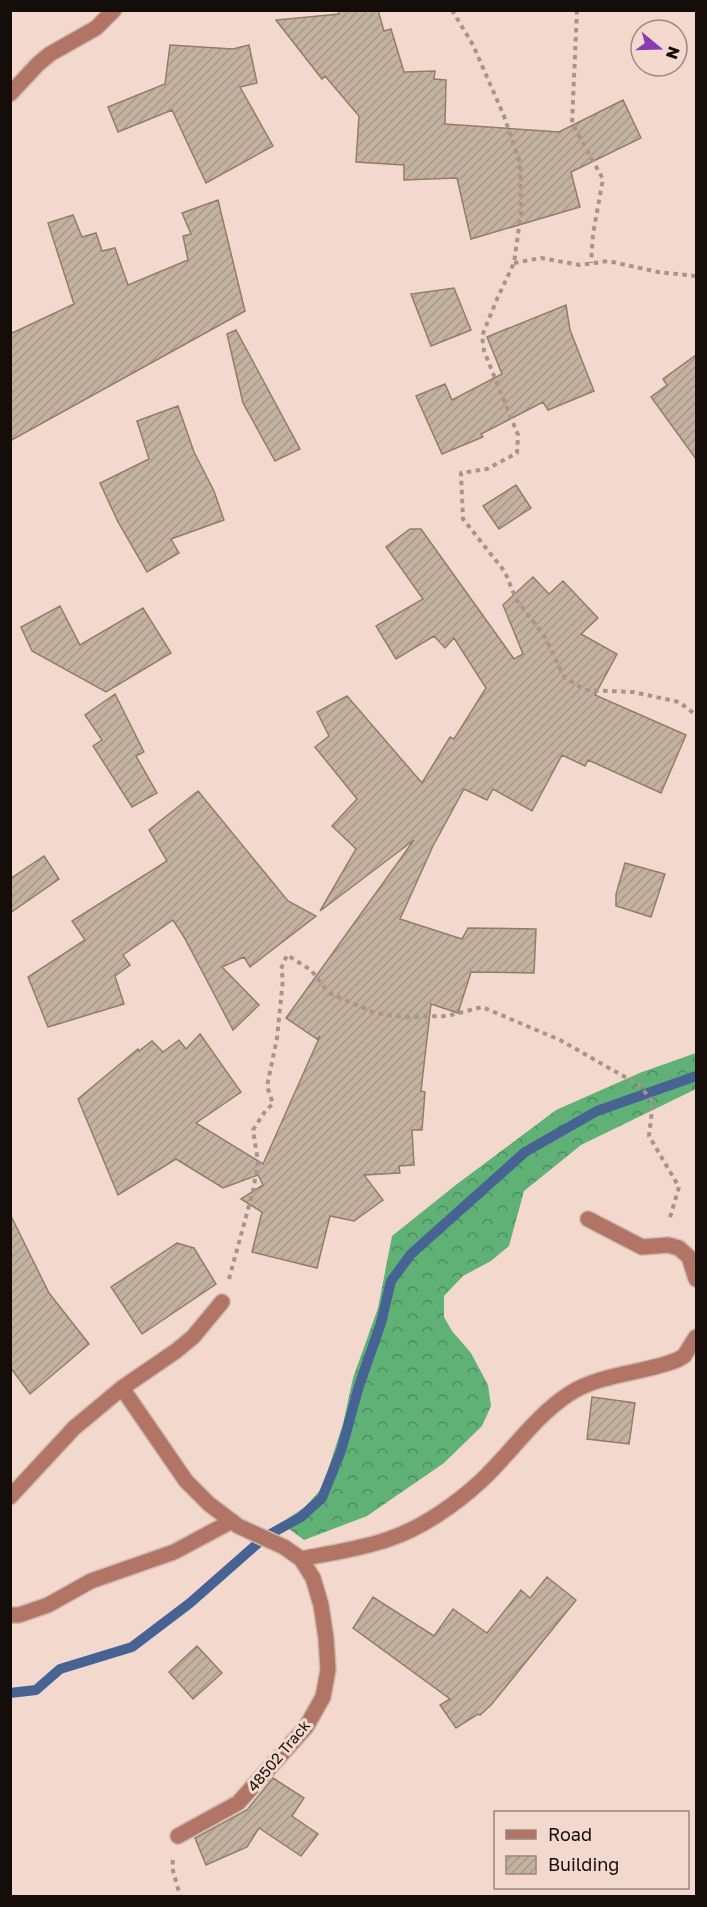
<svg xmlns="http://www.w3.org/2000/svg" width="707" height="1907" font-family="'Golos Text',sans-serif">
  <defs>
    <pattern id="forest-crowns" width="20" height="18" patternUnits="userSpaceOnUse" patternTransform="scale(1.5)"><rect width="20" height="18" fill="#5fb175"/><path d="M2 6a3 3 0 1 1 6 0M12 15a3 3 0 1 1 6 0" fill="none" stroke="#4d8e5e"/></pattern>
    <pattern id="building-hatch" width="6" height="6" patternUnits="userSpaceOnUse" patternTransform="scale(1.5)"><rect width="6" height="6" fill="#c4b2a0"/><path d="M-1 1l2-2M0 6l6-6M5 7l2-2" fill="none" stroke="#a89888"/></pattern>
  </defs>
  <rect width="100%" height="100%" fill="#f3d9cd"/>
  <path fill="url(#forest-crowns)" d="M696,1053V1089L581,1145L524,1191L509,1246L491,1261L463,1276L444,1296V1317L452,1331L471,1353L488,1385L491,1406L482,1426L444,1463L367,1516L304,1540L288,1528L287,1519L305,1507L322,1488L343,1424L353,1378L378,1308L392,1236L457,1184L556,1110L642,1072Z"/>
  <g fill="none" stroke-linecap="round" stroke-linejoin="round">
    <path stroke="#466394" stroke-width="10" d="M10,1693L36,1690L60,1669L132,1647L190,1603L265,1537L301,1517L322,1498L341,1451L359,1386L381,1323L391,1281L411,1254L525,1152L597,1111L696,1076"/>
  </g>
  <path fill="url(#building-hatch)" stroke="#8f7e6c" stroke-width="1.5" d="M338,10H378L384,31L391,29L404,72L435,71L434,79L446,80L445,124L559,132L623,100L641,138L571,172L580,207L471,239L457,178L404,180V165L356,162L359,116L325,76L322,79L276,20L339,14Z
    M170,45L233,49L249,45L257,83L240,87L273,146L206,183L172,110L118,132L108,107L165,84Z
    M218,200L245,311L10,441V334L74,304L48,223L73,215L82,237L96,233L102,251L115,248L128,285L188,260L183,236L191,234L182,213Z
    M454,288L471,330L431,346L411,294Z
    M566,305L570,330L594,391L548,410L543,402L481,434L483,437L442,454L416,396L445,384L452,400L502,374L487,337Z
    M236,330L300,449L275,461L243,403L227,334Z
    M696,355V459L651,397L667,385L663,379Z
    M178,406L194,452L214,491L224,520L171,539L179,553L147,572L118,522L100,483L149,459L137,421Z
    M516,485L531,508L499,529L483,506Z
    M410,529H421L514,659L523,654L503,605L533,577L549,594L563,581L598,618L581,634L617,654L595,695L686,735L661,793L588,760L585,766L562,755L532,811L493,789L487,800L464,789L433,846L400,919L462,939L468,928L536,929L534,973L471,972L458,1013L431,1004L421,1091L425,1092L422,1130H412L414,1165L399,1166L400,1173L364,1175L383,1200L354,1221L330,1216L317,1268L252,1252L262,1212L241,1199L263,1185L258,1175L223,1188L176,1159L118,1195L78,1099L138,1049L139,1051L152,1041L163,1052L179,1040L186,1049L200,1034L241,1092L196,1123L263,1164L320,1036L317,1039L286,1018L414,840L320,911L356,849L332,826L357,799L315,747L329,736L317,712L347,696L422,783L450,737L454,739L486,688L454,638L445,648L434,636L396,659L376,626L423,599L386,547Z
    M60,606L80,645L143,608L171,653L106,692L32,651L21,627Z
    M115,694L144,752L136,756L157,793L132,807L93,746L102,740L85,715Z
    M198,791L288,901L316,916L250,967L244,957L222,967L259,1005L233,1030L184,937L173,920L123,955L130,965L115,976L124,1004L48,1027L28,977L85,940L72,921L167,861L149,830Z
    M44,856L59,879L10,913V879Z
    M625,863L665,874L651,917L616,906V894Z
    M10,1214L49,1293L89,1344L30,1394L10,1367Z
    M177,1243L194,1248L216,1284L142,1334L111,1287Z
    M592,1397L635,1403L629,1444L587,1439Z
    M547,1577L576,1600L491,1705L480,1715L478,1714L456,1728L440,1705L450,1699L353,1628L373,1597L434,1636L453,1609L487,1633L521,1590L530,1598Z
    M197,1646L222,1673L193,1699L169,1672Z
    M273,1778L304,1798L292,1816L318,1834L301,1856L259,1828L247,1847L206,1865L195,1838L247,1810Z"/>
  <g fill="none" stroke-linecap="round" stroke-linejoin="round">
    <defs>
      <path id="minor" d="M10,94L38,64L50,54L96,28L114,10
        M588,1219L642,1247L668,1245L679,1248L689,1257L696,1279
        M122,1388L186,1481L209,1504L238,1526L284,1547L301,1559L313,1578L321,1605L326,1638L328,1670L323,1697L306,1727L238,1803L178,1836
        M10,1497L74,1428L122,1388L176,1351L193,1337L222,1302
        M301,1559C330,1553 361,1549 389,1539C422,1528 456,1504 481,1481C511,1453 534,1417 569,1394C601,1373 642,1374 677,1360L684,1356L696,1337
        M10,1615H19L48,1605L91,1581L174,1552L232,1521"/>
    </defs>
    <use href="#minor" stroke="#cfb8ae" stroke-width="18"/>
    <path stroke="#a8948b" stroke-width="4" stroke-dasharray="4.5 4.5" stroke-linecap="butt" d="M452,10L473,45L504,116L520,163L521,213L514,263L497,299L482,336L484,351L518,435L517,453L487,469L461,473L463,519L505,572L516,599L545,637L564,677L585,690L633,692L679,702L696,715
      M577,10L572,123L603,179L593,234L591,263
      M514,263L541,258L580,265L608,261L658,272L696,276
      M229,1279L253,1191L258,1162L253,1130L266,1110L273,1104L267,1086L277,1038L283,979L281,969L287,955L311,970L329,993L375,1013L405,1017L447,1016L482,1007L560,1040L639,1085L653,1102L649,1136L679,1187L669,1221
      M173,1860L172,1867L180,1896"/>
    <use href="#minor" stroke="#b17465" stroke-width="15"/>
  </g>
  <g text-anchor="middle" stroke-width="6" stroke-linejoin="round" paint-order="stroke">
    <g font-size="15" fill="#150d09" stroke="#f3d9cd">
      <text transform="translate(279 1756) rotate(-50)" y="5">48502 Track</text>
    </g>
  </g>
  <rect width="707" height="1907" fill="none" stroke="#150d09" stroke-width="24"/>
  <rect x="494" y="1811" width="195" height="78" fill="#f3d9cd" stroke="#9a877f" stroke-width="1.5"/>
  <rect x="506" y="1830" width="30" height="9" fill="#b17465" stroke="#9a877f" stroke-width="1.5"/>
  <text x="548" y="1841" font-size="18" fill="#150d09">Road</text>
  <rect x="506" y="1856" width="30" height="18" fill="url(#building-hatch)" stroke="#9a877f" stroke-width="1.5"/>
  <text x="548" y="1871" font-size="18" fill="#150d09">Building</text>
  <g transform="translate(659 48) rotate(109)"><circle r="28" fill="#f3d9cd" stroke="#9a877f" stroke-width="1.5"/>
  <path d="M0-4.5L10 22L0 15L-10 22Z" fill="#873daf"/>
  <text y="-9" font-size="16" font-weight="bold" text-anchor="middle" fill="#150d09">N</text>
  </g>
</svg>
